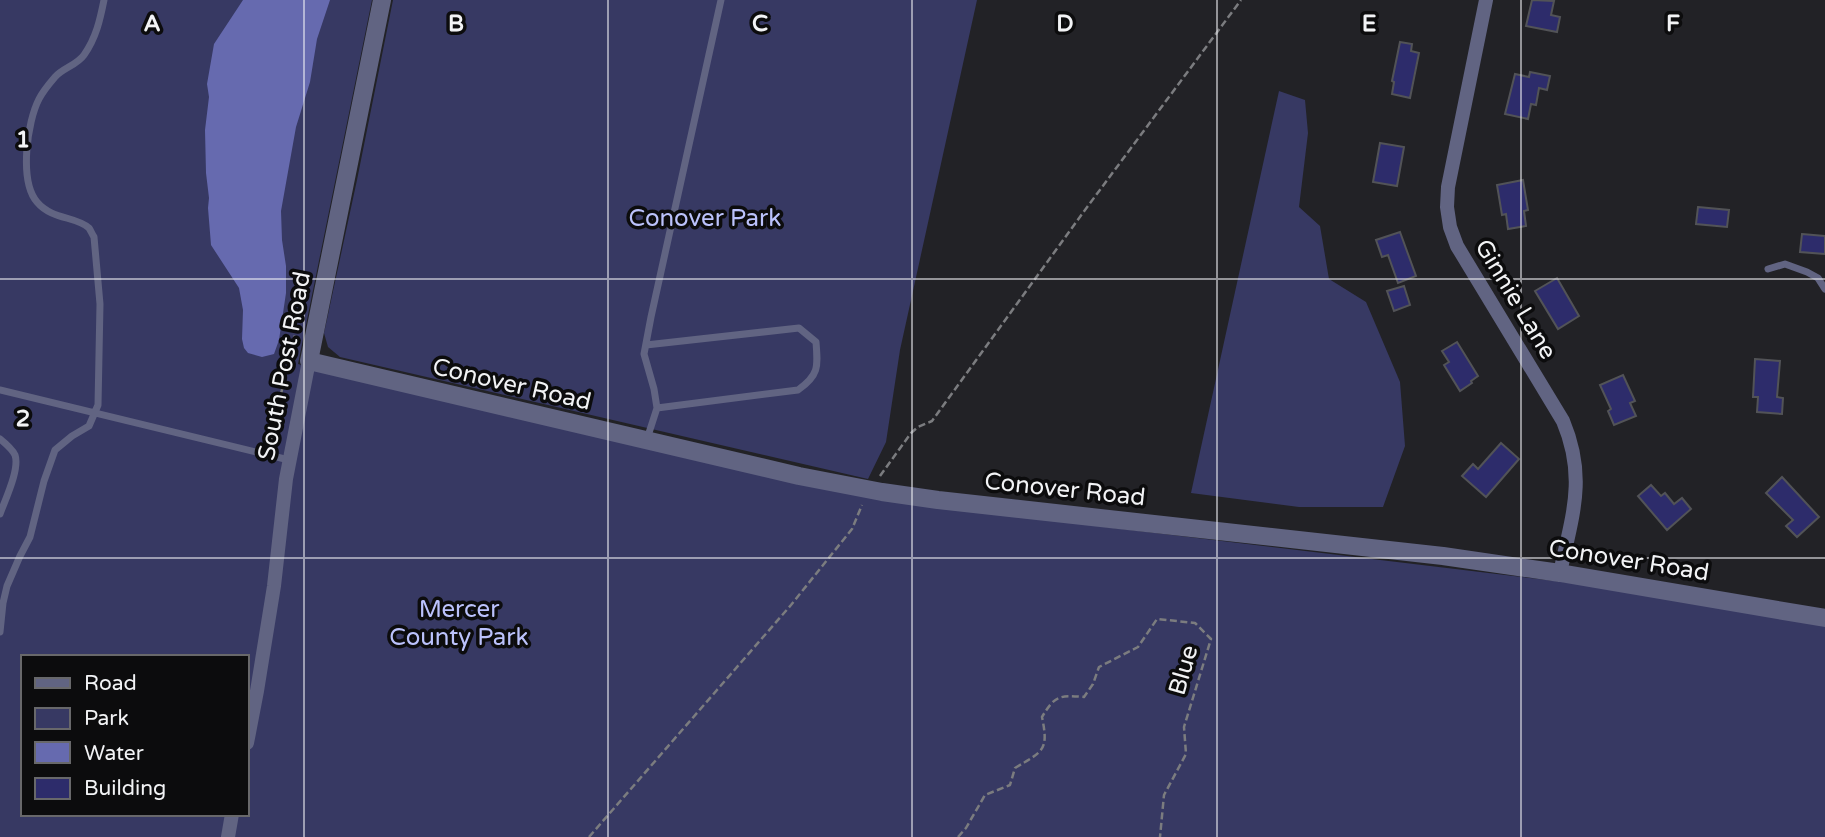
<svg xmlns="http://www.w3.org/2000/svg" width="1825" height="837" font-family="'Varela Round',sans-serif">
  <rect width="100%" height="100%" fill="#222226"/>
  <path fill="#373963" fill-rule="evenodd" d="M0,0H372L298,364L331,373L998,514L1571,583L1825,626V837H0ZM23,657H247V814H23Z
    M393,0H977L900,350L886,442L868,479L340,357L328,347L324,333L357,180Z
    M1279,91L1305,100L1308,133L1299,207L1320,226L1329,279L1366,302L1400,382L1405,446L1383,507H1299L1191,493Z"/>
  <path fill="#666aaf" d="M243,0H330L317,39L310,82L296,127L281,211L282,240L286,266V293L279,340L274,354L262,357L248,353L244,348L242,339L243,310L239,288L211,245L208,208L209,198L206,173L205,130L209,97L207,84L214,44Z"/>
  <path fill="#2d2c6b" stroke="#525357" stroke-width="2" d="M1532,0L1554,1L1551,15L1560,17L1557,32L1526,26Z
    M1400,42L1412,44L1411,51L1419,53L1410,98L1392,94L1394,82L1392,81Z
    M1530,72L1550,76L1547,90L1539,88L1536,105L1531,104L1528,119L1505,114L1515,74L1529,77Z
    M1380,143L1404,147L1397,186L1373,182Z
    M1523,180L1528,210L1524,211L1526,226L1508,229L1506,214L1502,215L1497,185Z
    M1698,207L1729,210L1727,227L1696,224Z
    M1400,232L1416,276L1398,283L1388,255L1382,257L1376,240Z
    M1802,234L1825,236V254L1800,252Z
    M1557,278L1579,316L1558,329L1535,291Z
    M1404,286L1410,305L1394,311L1387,291Z
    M1457,342L1478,376L1471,381L1472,383L1460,391L1444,365L1449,362L1442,351Z
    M1755,359L1780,361L1777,397L1783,398L1782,414L1757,412L1758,397H1753Z
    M1623,375L1635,401L1630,403L1636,416L1614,425L1608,411L1611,409L1600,385Z
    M1501,443L1519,459L1486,497L1462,476L1473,464L1478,469Z
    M1782,477L1819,517L1797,537L1786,526L1793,520L1766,493Z
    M1651,485L1661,496L1665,493L1674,504L1682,498L1691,509L1667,530L1638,496Z"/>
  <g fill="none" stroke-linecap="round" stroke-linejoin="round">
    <path stroke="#7b7c7f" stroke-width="2.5" stroke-dasharray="7 3.5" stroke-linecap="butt" d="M271,445L280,398L306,288
      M880,476L911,433L918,427L932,421L1082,214L1241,0
      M589,837L791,605L852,529L862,505
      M958,837L966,828L985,795L1010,785L1015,768C1043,751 1049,751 1042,717C1055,695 1060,695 1084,697L1093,684L1099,667L1138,647L1157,619L1195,623L1211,639L1184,727L1186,754L1164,795L1160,837"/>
    <path stroke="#616482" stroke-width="7" d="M1768,269L1785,264L1807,272L1818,278L1825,289
      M646,345L799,328L816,342C818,367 819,375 798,390L657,408
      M0,390L289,460
      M0,439C5,443 12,449 15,455C20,469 5,500 0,514
      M647,439L657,408L654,389L644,354L651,317L721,0
      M0,632L3,603L7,586L20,556L30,537L44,481L55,450L72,436L89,426L98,405L100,304L94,237C92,234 91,231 89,228C76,216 52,220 37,202C19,181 27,122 39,99C43,91 49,84 55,77C63,68 77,65 84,55C96,38 100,20 104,0"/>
    <path stroke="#616482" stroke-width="14" d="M1486,0L1448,187L1447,207L1450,227L1457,246L1563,421C1587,478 1572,516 1560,573
      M247,743L257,691L274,586L286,479L309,361
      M228,837L232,814"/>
    <path stroke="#616482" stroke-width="18" d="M382,0L309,361L799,476L882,492L938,500L1443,556L1560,573L1825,618"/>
  </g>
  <path fill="none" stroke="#f2f3f5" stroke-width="2" stroke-opacity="0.55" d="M304,0V837M608,0V837M912,0V837M1217,0V837M1521,0V837M0,279H1825M0,558H1825"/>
  <g text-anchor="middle" stroke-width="7" stroke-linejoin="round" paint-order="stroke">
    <g font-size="24" fill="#bbc2fc" stroke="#0c0c0d">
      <text x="705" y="226">Conover Park</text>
      <text x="459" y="617">Mercer<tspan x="459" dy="28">County Park</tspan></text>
    </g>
    <g font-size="24" fill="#f2f3f5" stroke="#0c0c0d">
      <text transform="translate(1516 299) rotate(59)" y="8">Ginnie Lane</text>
      <text transform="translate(284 366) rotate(-79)" y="8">South Post Road</text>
      <text transform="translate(512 384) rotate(13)" y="8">Conover Road</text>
      <text transform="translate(1065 489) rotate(6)" y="8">Conover Road</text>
      <text transform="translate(1629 560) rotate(9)" y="8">Conover Road</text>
      <text transform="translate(1183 670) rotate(-74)" y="8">Blue</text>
    </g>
  </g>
  <g font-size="23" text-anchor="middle" font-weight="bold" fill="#f2f3f5" stroke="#0c0c0d" stroke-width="7" stroke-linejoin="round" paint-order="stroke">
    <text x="152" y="31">A</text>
    <text x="456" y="31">B</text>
    <text x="760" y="31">C</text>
    <text x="1065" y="31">D</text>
    <text x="1369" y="31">E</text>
    <text x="1673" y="31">F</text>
    <text x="23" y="147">1</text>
    <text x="23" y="426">2</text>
  </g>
  <rect x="21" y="655" width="228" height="161" fill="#0c0c0d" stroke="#68686a" stroke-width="2"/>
  <rect x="35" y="678" width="35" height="10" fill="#616482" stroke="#68686a" stroke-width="2"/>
  <text x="84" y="690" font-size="21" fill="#f2f3f5">Road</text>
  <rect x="35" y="708" width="35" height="21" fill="#373963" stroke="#68686a" stroke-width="2"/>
  <text x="84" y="725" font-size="21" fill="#f2f3f5">Park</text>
  <rect x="35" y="742" width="35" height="21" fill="#666aaf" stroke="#68686a" stroke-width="2"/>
  <text x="84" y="760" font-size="21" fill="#f2f3f5">Water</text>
  <rect x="35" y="778" width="35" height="21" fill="#2d2c6b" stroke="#68686a" stroke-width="2"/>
  <text x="84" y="795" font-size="21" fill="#f2f3f5">Building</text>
</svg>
